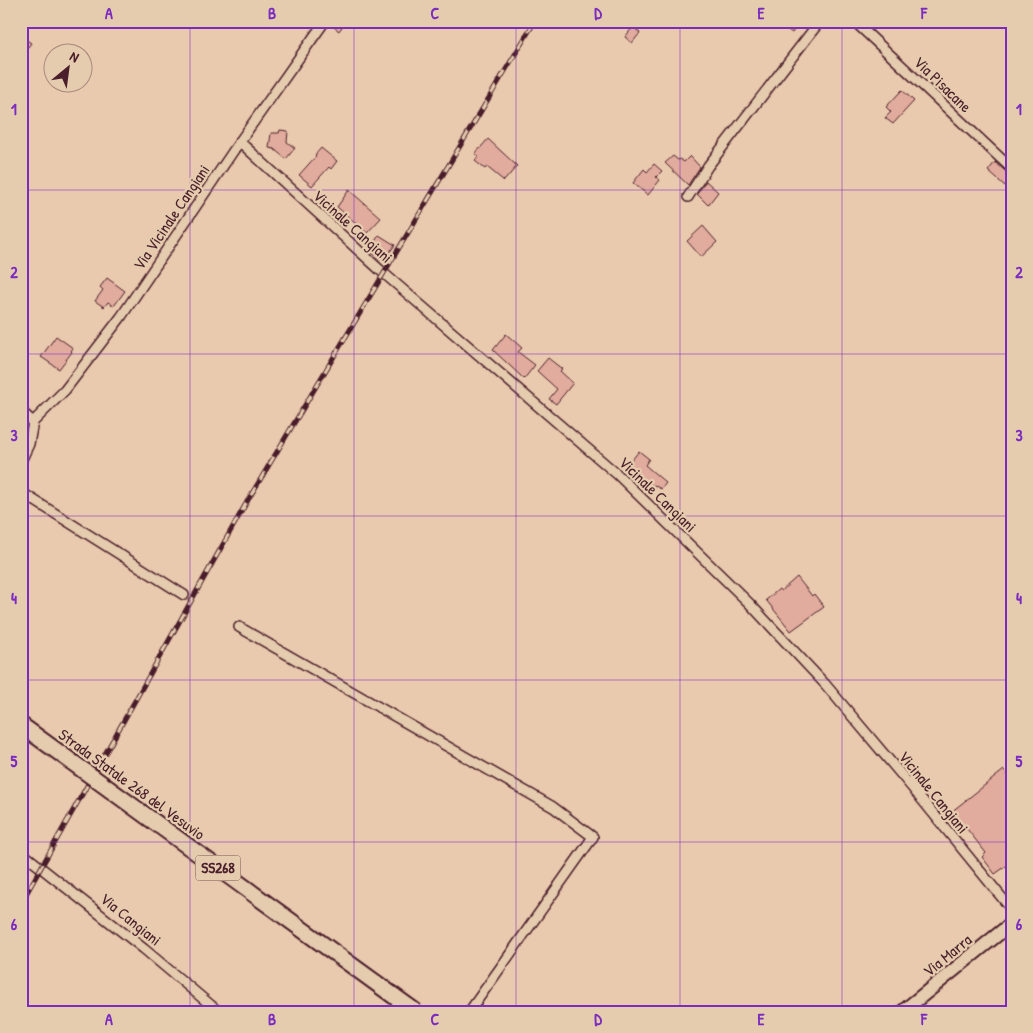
<svg xmlns="http://www.w3.org/2000/svg" width="1033" height="1033" font-family="'Patrick Hand',sans-serif">
  <rect width="100%" height="100%" fill="#eacaae"/>
  <filter id="ink" filterUnits="userSpaceOnUse"><feTurbulence type="fractalNoise" baseFrequency=".02" numOctaves="2"/><feDisplacementMap in="SourceGraphic" scale="10" xChannelSelector="R" yChannelSelector="G"/><feConvolveMatrix kernelMatrix="1 2 1 2 8 2 1 2 1" color-interpolation-filters="sRGB"/></filter>
  <g filter="url(#ink)">
    <path fill="#e1ab9d" stroke="#4a1f2b" d="M331,21H346L339,31L330,24Z
      M776,21H798L797,24H798L792,33Z
      M633,27L640,33L632,43L625,37Z
      M21,36L31,43L21,57Z
      M902,90L914,101L893,124L885,118L891,112L886,107Z
      M280,130L288,131L287,142L295,148L286,159L274,149L269,148L271,133H279Z
      M488,139L517,166L504,181L487,167L485,169L475,161L478,157L475,154Z
      M321,148L337,161L331,169L329,167L312,186L299,175L316,156L315,155Z
      M673,156L678,160L680,159L684,162L690,156L700,167L688,185L665,163Z
      M995,162L1012,177L1005,186L988,171Z
      M654,164L662,171L656,177L660,180L648,195L633,183L644,169L647,172Z
      M706,181L718,192L708,205L697,194Z
      M349,190L381,218L367,233L337,207Z
      M703,226L717,242L701,257L687,241Z
      M379,235L395,245L383,261L369,251Z
      M107,278L125,291L114,306L108,302L104,307L95,301L103,290L100,287Z
      M506,334L522,348L518,352L535,365L524,379L493,350Z
      M56,336L73,348L71,351L72,352L59,369L41,357Z
      M548,358L562,369L560,371L573,383L556,404L549,399L557,389L537,371Z
      M639,451L649,459L645,465L666,483L661,489L654,485L653,486L645,480L641,485L630,475L632,471L627,466Z
      M797,577L812,596L814,594L824,607L791,631L766,600L779,589L781,591Z
      M1004,770L1012,781V862L995,874L982,857L986,853L967,829L965,830L951,812Z"/>
    <g fill="none" stroke-linecap="round" stroke-linejoin="round">
      <defs>
        <path id="minor" d="M854,21L1012,169
          M240,142L380,270L618,475L749,603L825,684L910,785L1012,910
          M688,197L708,166L820,21
          M21,411L33,422
          M33,422L65,390L121,317L238,144L325,21
          M21,461L29,444L33,422
          M21,492L184,595
          M239,627L553,807L593,837L469,1012
          M21,852L144,949L219,1012"/>
        <path id="secondary" d="M902,1012L1012,923"/>
      </defs>
      <use href="#minor" stroke="#4a1f2b" stroke-width="12"/>
      <use href="#secondary" stroke="#4a1f2b" stroke-width="16"/>
      <use href="#minor" stroke="#e6ccae" stroke-width="9"/>
      <use href="#secondary" stroke="#e6ccae" stroke-width="12"/>
      <defs>
        <path id="rail" d="M21,903L248,500L535,21"/>
      </defs>
      <use href="#rail" stroke="#4a1f2b" stroke-width="5"/>
      <use href="#rail" stroke="#e6ccae" stroke-width="3" stroke-dasharray="9" stroke-linecap="butt"/>
      <defs>
        <path id="trunk-bridge" d="M21,725L416,1012"/>
      </defs>
      <use href="#trunk-bridge" stroke="#4a1f2b" stroke-width="19" stroke-linecap="butt"/>
      <use href="#trunk-bridge" stroke="#e6ccae" stroke-width="15"/>
    </g>
  </g>
  <path fill="none" stroke="#7b2cbf" stroke-width="1" stroke-opacity="0.55" d="M190,21V1012M354,21V1012M516,21V1012M680,21V1012M842,21V1012M21,190H1012M21,354H1012M21,516H1012M21,680H1012M21,842H1012"/>
  <g text-anchor="middle" stroke-width="4.5" stroke-linejoin="round" paint-order="stroke">
    <rect fill="#e6ccae" stroke="#795352" stroke-width="1" x="195.5" y="855.5" width="45" height="25" rx="4"/>
    <g font-size="15" font-weight="bold" fill="#4a1f2b">
      <text x="218" y="873">SS268</text>
    </g>
    <g font-size="16" fill="#4a1f2b" stroke="#e6ccae">
      <text transform="translate(943 84) rotate(44)" y="6">Via Pisacane</text>
      <text transform="translate(171 217) rotate(-56)" y="6">Via Vicinale Cangiani</text>
      <text transform="translate(353 226) rotate(42)" y="6">Vicinale Cangiani</text>
      <text transform="translate(658 494) rotate(44)" y="6">Vicinale Cangiani</text>
      <text transform="translate(132 784) rotate(36)" y="6">Strada Statale 268 del Vesuvio</text>
      <text transform="translate(934 792) rotate(51)" y="6">Vicinale Cangiani</text>
      <text transform="translate(131 919) rotate(39)" y="6">Via Cangiani</text>
      <text transform="translate(947 955) rotate(-39)" y="6">Via Marra</text>
    </g>
  </g>
  <rect width="1033" height="1033" fill="none" stroke="#e6ccae" stroke-width="55"/>
  <g transform="translate(68 68) rotate(29)"><circle r="24" fill="#e6ccae" stroke="#a8877a"/>
  <path d="M0-4L9 19L0 12L-9 19Z" fill="#4a1f2b"/>
  <text y="-8" font-size="14" font-weight="bold" text-anchor="middle" fill="#4a1f2b">N</text>
  </g>
  <rect x="28" y="28" width="978" height="978" fill="none" stroke="#7b2cbf" stroke-width="2"/>
  <g font-size="16" text-anchor="middle" font-weight="bold" fill="#7b2cbf">
    <text x="109" y="19">A</text>
    <text x="272" y="19">B</text>
    <text x="435" y="19">C</text>
    <text x="598" y="19">D</text>
    <text x="761" y="19">E</text>
    <text x="924" y="19">F</text>
    <text x="14" y="115">1</text>
    <text x="1019" y="115">1</text>
    <text x="14" y="278">2</text>
    <text x="1019" y="278">2</text>
    <text x="14" y="441">3</text>
    <text x="1019" y="441">3</text>
    <text x="14" y="604">4</text>
    <text x="1019" y="604">4</text>
    <text x="14" y="767">5</text>
    <text x="1019" y="767">5</text>
    <text x="14" y="930">6</text>
    <text x="1019" y="930">6</text>
    <text x="109" y="1025">A</text>
    <text x="272" y="1025">B</text>
    <text x="435" y="1025">C</text>
    <text x="598" y="1025">D</text>
    <text x="761" y="1025">E</text>
    <text x="924" y="1025">F</text>
  </g>
</svg>
